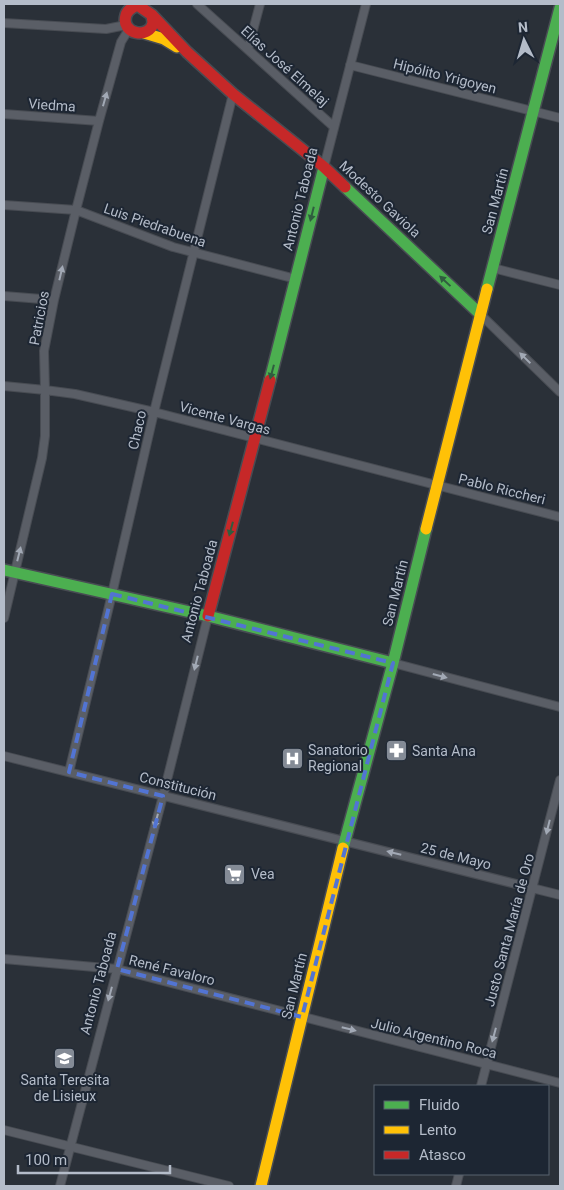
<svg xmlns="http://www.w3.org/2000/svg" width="564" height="1190" font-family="Roboto,sans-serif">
  <rect width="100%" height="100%" fill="#2a3038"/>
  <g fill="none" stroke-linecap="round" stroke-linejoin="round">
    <defs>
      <path id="street" d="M197,4L334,127
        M4,23L106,29L126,25
        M248,49L260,4
        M350,65L560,118
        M4,114L99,121
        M324,167L366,4
        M4,205L76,210L173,247L296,279
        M493,268L560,285
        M4,296L54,300
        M480,314L560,392
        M4,386L45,390L75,394L154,412L560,517
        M4,618L42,458L45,436V390L44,351L54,300L76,210L99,121L121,42L129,29
        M393,663L560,707
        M4,756L560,895
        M69,772L112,594L154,412L233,94
        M4,959L117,969L560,1083
        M481,1086L560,780
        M4,1130L229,1186
        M60,1186L163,796L208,616
        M456,1186L459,1174"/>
      <path id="fast" d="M345,187L480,314
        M487,289L560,8
        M270,380L324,167
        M4,570L208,616L393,663
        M343,848L393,663L426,529"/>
      <path id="slow" d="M144,33L164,39L177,47
        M426,529L487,289
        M261,1186L343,848"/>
      <path id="jam" d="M136,4L152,15L187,52L233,94L324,167L345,187
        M138,5C133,7 128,9 126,15C120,35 150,39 153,23C153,20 152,18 152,15
        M208,616L270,380"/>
    </defs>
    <use href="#street" stroke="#484c53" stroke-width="10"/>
    <use href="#fast" stroke="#484c53" stroke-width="14"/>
    <use href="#slow" stroke="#484c53" stroke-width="14"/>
    <use href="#jam" stroke="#484c53" stroke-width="14"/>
    <use href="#street" stroke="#5a5e66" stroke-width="8"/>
    <use href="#fast" stroke="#4caf50" stroke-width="11"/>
    <use href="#slow" stroke="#ffc107" stroke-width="11"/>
    <use href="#jam" stroke="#c62828" stroke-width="11"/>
  </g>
  <defs><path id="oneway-solid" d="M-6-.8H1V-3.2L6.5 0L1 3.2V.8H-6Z" transform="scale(1.25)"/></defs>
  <g fill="#a2a9b5">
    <use href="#oneway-solid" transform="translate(105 99) rotate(-74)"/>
    <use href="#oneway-solid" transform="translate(61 273) rotate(-77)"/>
    <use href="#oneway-solid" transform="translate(525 358) rotate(-136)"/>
    <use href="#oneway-solid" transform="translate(19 554) rotate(-76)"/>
    <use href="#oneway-solid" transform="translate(196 663) rotate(104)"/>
    <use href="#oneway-solid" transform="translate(440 676) rotate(15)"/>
    <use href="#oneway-solid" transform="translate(156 821) rotate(105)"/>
    <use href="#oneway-solid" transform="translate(548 827) rotate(104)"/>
    <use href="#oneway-solid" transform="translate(394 853) rotate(-166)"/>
    <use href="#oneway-solid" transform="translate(110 994) rotate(105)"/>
    <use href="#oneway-solid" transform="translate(349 1029) rotate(14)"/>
    <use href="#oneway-solid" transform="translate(494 1035) rotate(105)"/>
  </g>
  <g fill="#305d3f">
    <use href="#oneway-solid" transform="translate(312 214) rotate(104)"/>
    <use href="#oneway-solid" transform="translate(445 281) rotate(-137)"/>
    <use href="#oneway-solid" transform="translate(272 372) rotate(105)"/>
    <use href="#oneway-solid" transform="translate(231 529) rotate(105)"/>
  </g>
  <path fill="none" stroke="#5274d3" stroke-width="4" stroke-dasharray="10 6" stroke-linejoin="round" d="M112,594L393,663L302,1017L117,969L163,796L69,772Z"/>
  <defs>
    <symbol id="pharmacy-square" viewBox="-11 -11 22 22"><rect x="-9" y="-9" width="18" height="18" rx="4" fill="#848b96" stroke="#1d2633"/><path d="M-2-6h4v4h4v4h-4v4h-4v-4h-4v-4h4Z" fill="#fff"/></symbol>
    <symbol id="hospital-square" viewBox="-11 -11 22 22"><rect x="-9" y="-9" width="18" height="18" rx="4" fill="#848b96" stroke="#1d2633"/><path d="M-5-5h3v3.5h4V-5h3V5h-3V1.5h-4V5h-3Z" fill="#fff"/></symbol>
    <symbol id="supermarket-square" viewBox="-11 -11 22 22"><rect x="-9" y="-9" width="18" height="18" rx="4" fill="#848b96" stroke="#1d2633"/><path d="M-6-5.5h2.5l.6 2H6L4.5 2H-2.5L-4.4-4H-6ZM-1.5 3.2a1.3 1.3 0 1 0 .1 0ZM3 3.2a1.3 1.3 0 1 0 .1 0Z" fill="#fff"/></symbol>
    <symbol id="school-square" viewBox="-11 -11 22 22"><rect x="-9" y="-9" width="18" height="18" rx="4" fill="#848b96" stroke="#1d2633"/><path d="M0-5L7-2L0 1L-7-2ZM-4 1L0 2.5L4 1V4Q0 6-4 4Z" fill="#fff"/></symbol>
  </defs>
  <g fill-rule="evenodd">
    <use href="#pharmacy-square" x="384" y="738" width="25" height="25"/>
    <use href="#hospital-square" x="280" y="746" width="25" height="25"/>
    <use href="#supermarket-square" x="222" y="862" width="25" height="25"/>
    <use href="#school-square" x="52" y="1046" width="25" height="25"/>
  </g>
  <g text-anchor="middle" stroke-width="4" stroke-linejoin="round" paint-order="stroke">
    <g font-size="14" fill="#b4bcc9" stroke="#1d2633">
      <text transform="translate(285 66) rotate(42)" y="5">Elías José Elmelaj</text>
      <text transform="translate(445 76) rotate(14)" y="5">Hipólito Yrigoyen</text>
      <text transform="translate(52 105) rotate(4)" y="5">Viedma</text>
      <text transform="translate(300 199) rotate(-76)" y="5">Antonio Taboada</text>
      <text transform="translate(380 199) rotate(43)" y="5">Modesto Gaviola</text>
      <text transform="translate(495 201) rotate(-75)" y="5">San Martín</text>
      <text transform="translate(155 225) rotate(19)" y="5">Luis Piedrabuena</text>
      <text transform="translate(39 318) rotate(-79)" y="5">Patricios</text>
      <text transform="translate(225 418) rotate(15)" y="5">Vicente Vargas</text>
      <text transform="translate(137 430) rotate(-77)" y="5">Chaco</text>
      <text transform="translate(502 489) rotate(14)" y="5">Pablo Riccheri</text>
      <text transform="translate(199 591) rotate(-75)" y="5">Antonio Taboada</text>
      <text transform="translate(395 593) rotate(-76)" y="5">San Martín</text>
      <text transform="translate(178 786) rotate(14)" y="5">Constitución</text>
      <text transform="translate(456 856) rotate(14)" y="5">25 de Mayo</text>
      <text transform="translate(509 930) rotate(-75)" y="5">Justo Santa María de Oro</text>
      <text transform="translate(172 970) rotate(14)" y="5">René Favaloro</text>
      <text transform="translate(98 983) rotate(-75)" y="5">Antonio Taboada</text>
      <text transform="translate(294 986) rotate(-76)" y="5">San Martín</text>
      <text transform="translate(434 1038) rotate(14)" y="5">Julio Argentino Roca</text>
    </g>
    <g font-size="14" fill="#b4bcc9" stroke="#1d2633" text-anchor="start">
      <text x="308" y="755">Sanatorio<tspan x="308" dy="16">Regional</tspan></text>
      <text x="412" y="756">Santa Ana</text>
      <text x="251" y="879">Vea</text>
      <text x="65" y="1085" text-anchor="middle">Santa Teresita<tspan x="65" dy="16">de Lisieux</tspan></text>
    </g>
  </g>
  <rect width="564" height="1190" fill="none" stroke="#b4bcc9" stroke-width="10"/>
  <rect x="374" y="1085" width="175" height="90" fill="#1d2633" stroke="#59626f"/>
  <rect x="384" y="1101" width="25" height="8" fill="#4caf50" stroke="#59626f"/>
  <text x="419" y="1110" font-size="15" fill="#b4bcc9">Fluido</text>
  <rect x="384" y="1126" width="25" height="8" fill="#ffc107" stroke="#59626f"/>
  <text x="419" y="1135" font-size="15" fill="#b4bcc9">Lento</text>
  <rect x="384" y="1151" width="25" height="8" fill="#c62828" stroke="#59626f"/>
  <text x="419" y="1160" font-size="15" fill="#b4bcc9">Atasco</text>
  <g transform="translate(524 40) rotate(355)" stroke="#1d2633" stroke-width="4" paint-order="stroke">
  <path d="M0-4L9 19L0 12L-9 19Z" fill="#b4bcc9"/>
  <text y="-8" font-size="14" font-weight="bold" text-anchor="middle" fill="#b4bcc9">N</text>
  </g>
  <path d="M18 1165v8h152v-8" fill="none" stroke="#b4bcc9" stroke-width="2.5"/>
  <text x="25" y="1165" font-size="15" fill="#b4bcc9" stroke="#1d2633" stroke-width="4" paint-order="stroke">100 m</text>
</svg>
